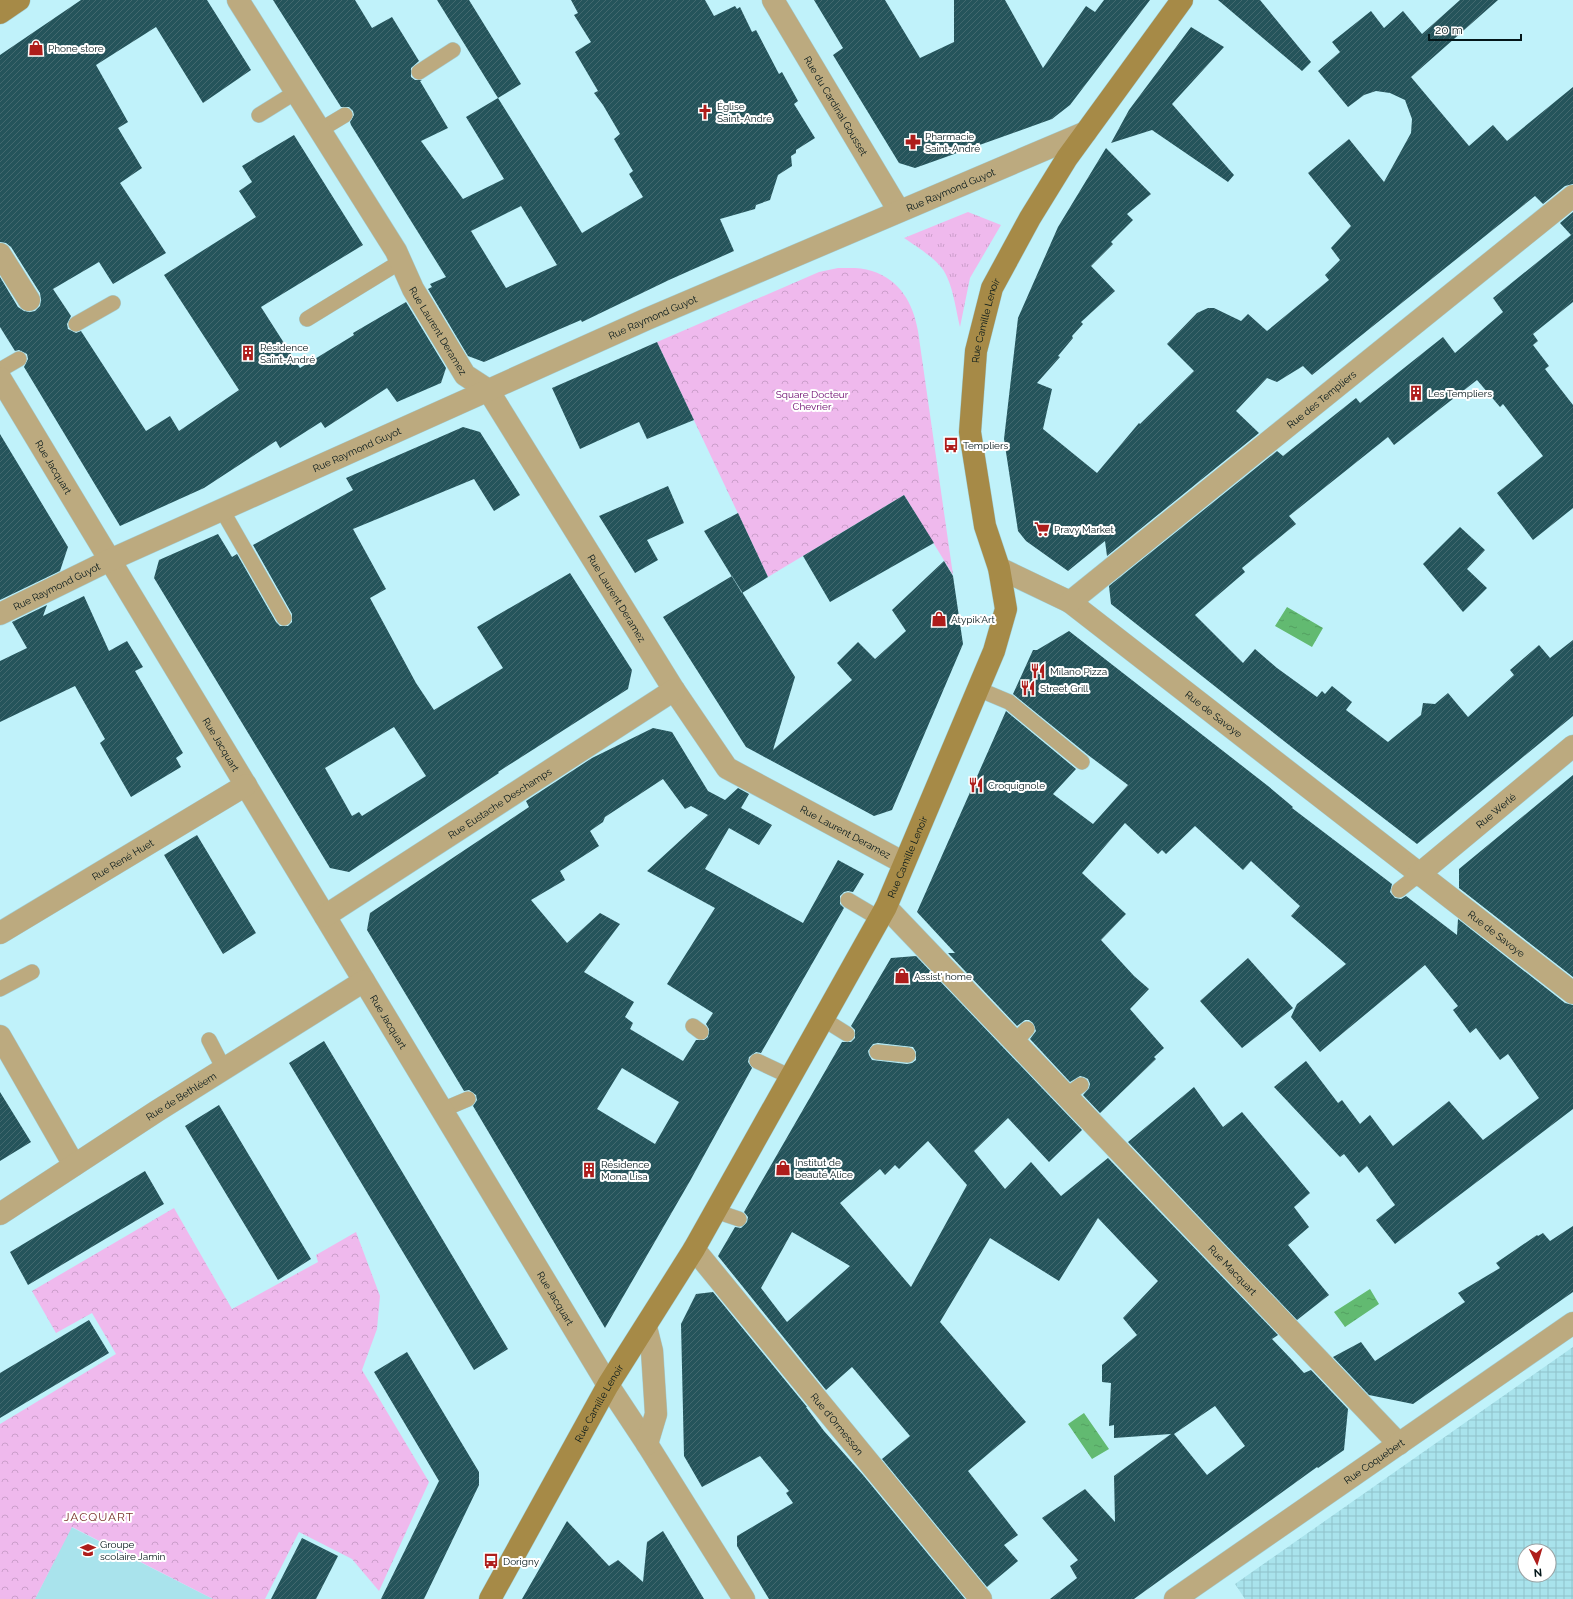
<svg xmlns="http://www.w3.org/2000/svg" width="1573" height="1599" font-family="Raleway,sans-serif">
  <defs>
    <pattern id="industrial-grid" width="8" height="8" patternUnits="userSpaceOnUse"><rect width="8" height="8" fill="#a9e3ec"/><path d="M0 4h8M4 0v8" fill="none" stroke="#90c2ca"/></pattern>
    <pattern id="grass-tufts" width="24" height="20" patternUnits="userSpaceOnUse"><rect width="24" height="20" fill="#efb9ed"/><path d="M3 7l-1-3M5 7V3M7 7l1-3M15 17l-1-3M17 17v-4M19 17l1-3" fill="none" stroke="#cb9ecb"/></pattern>
    <pattern id="park-crowns" width="20" height="18" patternUnits="userSpaceOnUse"><rect width="20" height="18" fill="#efb9ed"/><path d="M2 6a3 3 0 1 1 6 0M12 15a3 3 0 1 1 6 0" fill="none" stroke="#cb9ecb"/></pattern>
    <pattern id="water-ripples" width="26" height="14" patternUnits="userSpaceOnUse"><rect width="26" height="14" fill="#62ba71"/><path d="M2 4q2-2 4 0t4 0M15 11q2-2 4 0t4 0" fill="none" stroke="#539f61"/></pattern>
    <pattern id="building-hatch" width="6" height="6" patternUnits="userSpaceOnUse"><rect width="6" height="6" fill="#25545b"/><path d="M-1 1l2-2M0 6l6-6M5 7l2-2" fill="none" stroke="#42686e"/></pattern>
  </defs>
  <rect width="100%" height="100%" fill="#c0f2fa"/>
  <path fill="#a9e3ec" d="M71,1527L199,1592L213,1599H35Z"/>
  <path fill="url(#industrial-grid)" fill-rule="evenodd" d="M1573,1347V1599H1245L1235,1584ZM1525,1551H1549V1575H1525Z"/>
  <path fill="url(#grass-tufts)" d="M968,212L1001,225L970,278L960,327C956,311 954,292 947,277C941,261 917,247 904,238Z"/>
  <path fill="url(#park-crowns)" d="M838,268C849,268 861,267 872,271C900,280 913,303 918,331L953,575L904,495L768,577L657,342L819,272Z
    M174,1208L232,1309L318,1262L316,1255L356,1232L380,1296L377,1329L362,1370L429,1482L379,1591L352,1559L299,1532L265,1599H213L72,1527L35,1599H0V1424L116,1354L92,1313L56,1333L32,1291Z"/>
  <path fill="url(#water-ripples)" d="M1287,607L1323,628L1312,647L1275,626Z
    M1370,1289L1379,1304L1345,1327L1334,1312Z
    M1084,1413L1109,1449L1092,1459L1068,1424Z"/>
  <path fill="url(#building-hatch)" fill-rule="evenodd" d="M81,0H207L251,70L203,103L156,27L96,65L128,122L118,128L142,168L120,183L166,253L113,284L99,262L53,289L71,316L67,324L68,329L76,333L81,331L146,431L170,416L179,431L239,390L164,275L256,217L239,191L252,182L242,166L294,135L363,245L261,307L300,368L354,335L353,333L406,302L446,368L441,383L397,402L387,388L325,428L321,422L280,448L276,441L204,488L120,526L24,367L28,359L27,354L19,350L15,351L0,327V277L18,307L24,311L30,312L35,311L40,306L41,300L40,293L11,247L6,243L0,242V55Z
    M273,0H355L372,28L392,17L419,61L411,68V77L415,80H422L420,81L448,128L421,141L463,199L504,179L466,117L498,98L582,233L643,197L629,174L633,171L614,139L620,134L603,105L594,93L598,91L575,52L591,42L574,15L578,13L571,0H705L714,16L735,6L737,9L740,7L752,32L756,30L779,74L782,72L798,101L794,104L815,138L796,150V153L791,156L792,166L778,175L770,200L756,205L755,209L720,219L734,251L669,280L582,322L581,320L484,362L468,356L428,289L432,287L430,284L446,277L351,125L350,122L354,115L353,111L349,107H341ZM521,206L557,265L506,288L471,231Z
    M437,0H469L521,84L498,98Z
    M814,0H885L920,58L954,42V0H1005L1043,68L1086,6L1095,12L1104,0H1150L1070,105L1052,119L915,168L899,163L833,55L843,48Z
    M1218,0H1260L1311,62L1302,71Z
    M1460,0H1498L1411,77L1469,146L1493,125L1507,141L1573,87V184L1565,186L1543,204L1535,196L1312,375L1303,366L1277,382L1267,378L1236,411L1259,433L1107,556L1105,541L1068,571L1026,541L1018,531L1004,439L1018,318L1058,227L1106,148L1151,194L1127,214L1133,220L1111,242L1113,244L1091,266L1115,291L1081,322L1083,324L1072,336L1073,338L1058,356L1060,357L1037,383L1052,389L1043,429L1097,473L1139,423L1140,424L1194,371L1167,344L1197,313L1208,308H1214L1241,321L1248,314L1267,331L1329,280L1325,275L1340,260L1331,248L1351,226L1308,173L1349,139L1384,182L1411,133L1412,119L1405,100L1390,93L1376,91L1364,95L1348,107L1318,71L1340,52L1332,42L1371,11L1384,28L1403,11L1422,34Z
    M1191,27L1224,47L1172,104L1234,175L1228,182L1152,130L1111,143L1129,110Z
    M1573,212V302L1533,334L1538,341L1533,345L1549,366L1545,369L1573,405V508L1533,540L1497,493L1543,456L1503,404L1500,407L1477,380L1394,445L1388,437L1289,516L1296,524L1242,568L1245,572L1195,615L1243,663L1255,649L1277,668L1317,697L1322,691L1325,694L1332,686L1352,702L1346,710L1388,742L1421,715L1423,703L1435,704L1448,693L1468,717L1514,675L1510,670L1539,645L1550,658L1573,640V716L1417,844L1303,756L1111,604L1109,586L1277,451L1283,456L1356,398L1360,403L1443,337L1455,353L1503,312L1493,298L1571,235L1560,223Z
    M657,342L694,420L647,439L639,422L580,449L552,388Z
    M463,427L480,432L520,495L494,511L474,479L353,529L386,589L370,598L416,683L434,710L503,668L477,627L570,573L632,670L628,689L498,772L499,773L349,872L330,868L154,578L159,560L218,534L232,557L237,554L276,622L280,626H288L292,622V614L253,545L353,490L346,478ZM394,727L426,776L362,816L359,812L352,816L325,768Z
    M0,434L68,547L60,571L0,600Z
    M668,486L684,523L647,540L658,560L635,573L599,516Z
    M904,495L934,543L830,602L803,556Z
    M738,513L768,577L742,593L704,531Z
    M1460,527L1485,550L1467,569L1487,588L1463,612L1423,564Z
    M944,561L953,576L963,644L892,810L874,816L746,747L663,617L732,576L795,677L773,750L852,680L837,663L858,642L875,659L906,631L892,610Z
    M84,596L109,651L127,641L143,667L135,671L183,753L176,758L181,767L131,797L100,743L105,739L75,686L0,722V661L27,648L12,622L47,605L43,616Z
    M1069,631L1268,786L1293,807L1292,808L1392,884L1390,892L1395,898L1401,899L1406,896L1457,935L1458,919L1565,1003L1573,1005V1109L1395,1244L1376,1220L1395,1205L1367,1166L1359,1173L1344,1154L1340,1157L1274,1087L1306,1061L1338,1103L1342,1100L1360,1124L1370,1115L1393,1146L1449,1101L1483,1140L1539,1098L1508,1054L1500,1060L1476,1028L1470,1033L1453,1010L1458,1006L1425,965L1320,1052L1291,1017L1297,1004L1346,964L1291,916L1300,906L1251,861L1243,870L1195,826L1166,854L1162,850L1158,854L1125,823L1082,873L1126,914L1101,940L1134,976L1149,989L1130,1009L1164,1048L1154,1057L1156,1059L1100,1113L1083,1095L1089,1088L1090,1084L1088,1079L1084,1077L1080,1076L1070,1082L1030,1039L1036,1031L1033,1023L1029,1020H1025L1017,1026L948,953H955L917,912L1006,711L1076,769L1053,794L1093,824L1128,785L1088,755L1013,694L1033,650H1037Z
    M653,728L672,732L708,791L725,800L738,788L749,794L741,808L772,825L759,845L729,828L705,869L803,923L838,860L864,874L853,892L848,891L844,892L840,896V904L844,908L761,1053L756,1052L749,1057L748,1062L752,1068L690,1181L605,1328L473,1106L477,1100L476,1095L469,1090L464,1091L367,930L370,913L529,807L526,801L592,758ZM663,779L685,809L691,806L708,815L647,871L715,908L667,984L713,1013L706,1024L709,1029L708,1037L704,1040H696L683,1061L630,1029L633,1023L625,1017L634,1002L584,972L620,924L600,913L567,943L531,900L565,880L560,871L599,846L590,831L603,822L605,817ZM622,1068L679,1102L655,1144L597,1109Z
    M1573,775V977L1459,888V869Z
    M197,835L256,933L223,954L164,855Z
    M916,956L1082,1130L1049,1162L1008,1118L974,1151L1005,1189L1031,1162L1061,1196L1108,1158L1278,1335L1272,1339L1292,1360L1304,1373L1311,1370L1348,1409L1344,1450L1318,1468L1317,1467L1134,1599H1050L1077,1578L1070,1566L1078,1560L1042,1518L1085,1489L1115,1522L1114,1476L1171,1434L1114,1438V1425L1109,1426L1111,1383L1102,1382V1365L1137,1335L1123,1318L1158,1281L1098,1218L1059,1281L990,1238L940,1322L1026,1422L968,1471L1018,1535L1004,1545L1018,1561L987,1587L882,1459L910,1436L852,1367L826,1390L718,1256L735,1227L741,1228L747,1222L748,1217L744,1212L842,1042H851L855,1038V1030L851,1026L891,958ZM878,1043L913,1047L916,1052V1060L912,1063L907,1064L872,1060L869,1055L868,1051L873,1044ZM928,1141L967,1185L911,1287L840,1203L880,1169L885,1175L895,1165L899,1169ZM792,1232L850,1266L787,1322L761,1288ZM1215,1406L1245,1446L1207,1475L1174,1434Z
    M1248,958L1293,1008L1242,1048L1200,1001Z
    M324,1041L508,1349L474,1370L289,1063Z
    M1194,1087L1223,1127L1242,1112L1310,1193L1294,1207L1309,1227L1288,1245L1329,1295L1297,1320L1128,1142Z
    M0,1092L31,1142L0,1161Z
    M219,1105L311,1259L278,1280L185,1126Z
    M145,1171L164,1204L28,1285L10,1252Z
    M1573,1226V1292L1413,1404L1369,1395L1333,1357L1361,1342L1375,1361L1465,1302L1458,1293L1500,1268L1496,1263L1537,1235L1538,1236L1543,1233L1550,1241Z
    M713,1292L807,1407H806L824,1431L863,1475L965,1599H769L737,1546V1536L793,1503L786,1493L789,1491L760,1456L702,1487L684,1456L681,1324L696,1294Z
    M89,1320L109,1353L0,1418V1373Z
    M407,1352L479,1472V1485L424,1599H381L439,1481L374,1372Z
    M567,1521L609,1566L618,1560L643,1582L647,1542L663,1531L704,1599H522Z
    M302,1538L338,1556L316,1599H271Z"/>
  <g fill="none" stroke-linecap="round" stroke-linejoin="round">
    <defs>
      <path id="lane" d="M419,72L453,50
        M259,115L296,92
        M320,130L345,115
        M307,319L400,262
        M76,324L113,303
        M0,370L19,359
        M222,510L284,618
        M978,689L1009,702L1082,762
        M1399,890L1418,875
        M848,900L880,919
        M0,989L32,972
        M823,1019L847,1034
        M693,1026L701,1032
        M209,1040L224,1069
        M1015,1042L1027,1029
        M877,1052L908,1055
        M757,1061L791,1077
        M1066,1096L1081,1085
        M442,1110L468,1099
        M715,1211L739,1219"/>
      <g id="street">
        <path id="s1" d="M238,0L396,251L413,289L465,375L488,390L674,690L727,768L904,863"/>
        <path id="s2" d="M773,0L899,211"/>
        <path d="M0,254L29,300"/>
        <path id="s3" d="M0,378L608,1385L647,1444L744,1599"/>
        <path id="s4" d="M999,568L1070,602L1573,993"/>
        <path id="s5" d="M1070,602L1573,196"/>
        <path id="s6" d="M0,614L110,560L647,319L1086,132"/>
        <path id="s7" d="M1418,875L1573,746"/>
        <path id="s8" d="M886,907L1399,1444"/>
        <path id="s9" d="M325,916L674,690"/>
        <path id="s10" d="M0,933L246,785"/>
        <path d="M0,1036L74,1165"/>
        <path id="s11" d="M0,1214L157,1111L364,981"/>
        <path id="s12" d="M694,1249L981,1599"/>
        <path d="M646,1327L652,1351L656,1414L647,1444"/>
        <path id="s13" d="M1175,1599L1573,1323"/>
      </g>
      <g id="secondary">
        <path d="M0,13L19,0"/>
        <path id="s14" d="M490,1599L608,1385L694,1249L886,907L994,651L1006,609L999,568L985,526L970,432L976,351L992,288L1030,218L1067,158L1182,0"/>
      </g>
    </defs>
    <use href="#lane" stroke="#a2cfd6" stroke-width="16"/>
    <use href="#street" stroke="#a2cfd6" stroke-width="23"/>
    <use href="#secondary" stroke="#a2cfd6" stroke-width="23"/>
    <use href="#lane" stroke="#bcaa7f" stroke-width="15"/>
    <use href="#street" stroke="#bcaa7f" stroke-width="22"/>
    <use href="#secondary" stroke="#a68a47" stroke-width="22"/>
  </g>
  <defs>
    <symbol id="shop-bare" viewBox="-9 -9 18 18"><path d="M-5-2.5h2.3a2.7 3.5 0 0 1 5.4 0H5L5.5 6h-11ZM-1.5-2.5h3a1.5 2.3 0 0 0-3 0Z" fill="#ae1d1b" stroke="#fff" stroke-width="2.5" paint-order="stroke"/></symbol>
    <symbol id="church-bare" viewBox="-9 -9 18 18"><path d="M-1.2-6h2.4v3.5h3.3v2.4h-3.3V6h-2.4V-.1h-3.3v-2.4h3.3Z" fill="#ae1d1b" stroke="#fff" stroke-width="2.5" paint-order="stroke"/></symbol>
    <symbol id="pharmacy-bare" viewBox="-9 -9 18 18"><path d="M-2-6h4v4h4v4h-4v4h-4v-4h-4v-4h4Z" fill="#ae1d1b" stroke="#fff" stroke-width="2.5" paint-order="stroke"/></symbol>
    <symbol id="building-bare" viewBox="-9 -9 18 18"><path d="M-4-6H4V6H1V3H-1V6H-4ZM-2.5-4.3h1.7v1.8h-1.7ZM.8-4.3h1.7v1.8H.8ZM-2.5-1h1.7V.8h-1.7ZM.8-1h1.7V.8H.8Z" fill="#ae1d1b" stroke="#fff" stroke-width="2.5" paint-order="stroke"/></symbol>
    <symbol id="bus-bare" viewBox="-9 -9 18 18"><path d="M-5-6H5V4H4V6H2V4H-2V6H-4V4H-5ZM-3.5-4V0h7V-4ZM-3.5 1.2v1.5H-2V1.2ZM2 1.2v1.5H3.5V1.2Z" fill="#ae1d1b" stroke="#fff" stroke-width="2.5" paint-order="stroke"/></symbol>
    <symbol id="supermarket-bare" viewBox="-9 -9 18 18"><path d="M-6-5.5h2.5l.6 2H6L4.5 2H-2.5L-4.4-4H-6ZM-1.5 3.2a1.3 1.3 0 1 0 .1 0ZM3 3.2a1.3 1.3 0 1 0 .1 0Z" fill="#ae1d1b" stroke="#fff" stroke-width="2.5" paint-order="stroke"/></symbol>
    <symbol id="restaurant-bare" viewBox="-9 -9 18 18"><path d="M-5-6h1v4h1v-4h1v4h1v-4h1v5L-1.5 .5V6h-2V.5L-5-1ZM5-6V6H3V1.5H1.5Q1.5-4 5-6Z" fill="#ae1d1b" stroke="#fff" stroke-width="2.5" paint-order="stroke"/></symbol>
    <symbol id="school-bare" viewBox="-9 -9 18 18"><path d="M0-5L7-2L0 1L-7-2ZM-4 1L0 2.5L4 1V4Q0 6-4 4Z" fill="#ae1d1b" stroke="#fff" stroke-width="2.5" paint-order="stroke"/></symbol>
  </defs>
  <g fill-rule="evenodd">
    <use href="#shop-bare" x="25" y="37" width="22" height="22"/>
    <use href="#church-bare" x="694" y="101" width="22" height="22"/>
    <use href="#pharmacy-bare" x="902" y="131" width="22" height="22"/>
    <use href="#building-bare" x="237" y="342" width="22" height="22"/>
    <use href="#building-bare" x="1405" y="382" width="22" height="22"/>
    <use href="#bus-bare" x="940" y="434" width="22" height="22"/>
    <use href="#supermarket-bare" x="1031" y="518" width="22" height="22"/>
    <use href="#shop-bare" x="928" y="608" width="22" height="22"/>
    <use href="#restaurant-bare" x="1027" y="660" width="22" height="22"/>
    <use href="#restaurant-bare" x="1017" y="677" width="22" height="22"/>
    <use href="#restaurant-bare" x="965" y="774" width="22" height="22"/>
    <use href="#shop-bare" x="891" y="965" width="22" height="22"/>
    <use href="#shop-bare" x="772" y="1157" width="22" height="22"/>
    <use href="#building-bare" x="578" y="1159" width="22" height="22"/>
    <use href="#school-bare" x="77" y="1539" width="22" height="22"/>
    <use href="#bus-bare" x="480" y="1550" width="22" height="22"/>
  </g>
  <g text-anchor="middle" stroke-width="4" stroke-linejoin="round" paint-order="stroke">
    <g font-size="10" fill="#041619" stroke="#fff" text-anchor="start">
      <text x="48" y="52">Phone store</text>
      <text x="717" y="110">Église<tspan x="717" dy="12">Saint-André</tspan></text>
      <text x="925" y="140">Pharmacie<tspan x="925" dy="12">Saint-André</tspan></text>
      <text x="260" y="351">Résidence<tspan x="260" dy="12">Saint-André</tspan></text>
      <text x="1428" y="397">Les Templiers</text>
      <text x="963" y="449">Templiers</text>
      <text x="1054" y="533">Pravy Market</text>
      <text x="951" y="623">Atypik'Art</text>
      <text x="1050" y="675">Milano Pizza</text>
      <text x="1040" y="692">Street Grill</text>
      <text x="988" y="789">Croquignole</text>
      <text x="914" y="980">Assist' home</text>
      <text x="795" y="1166">Institut de<tspan x="795" dy="12">beauté Alice</tspan></text>
      <text x="601" y="1168">Résidence<tspan x="601" dy="12">Mona Lisa</tspan></text>
      <text x="100" y="1548">Groupe<tspan x="100" dy="12">scolaire Jamin</tspan></text>
      <text x="503" y="1565">Dorigny</text>
    </g>
    <g font-size="10" fill="#041619" stroke="#fff">
      <text dy="4" stroke="none"><textPath href="#s2" startOffset="123">Rue du Cardinal Gousset</textPath></text>
      <text dy="4" stroke="none"><textPath href="#s6" startOffset="1041">Rue Raymond Guyot</textPath></text>
      <text dy="4" stroke="none"><textPath href="#s6" startOffset="717">Rue Raymond Guyot</textPath></text>
      <text dy="4" stroke="none"><textPath href="#s14" startOffset="1413">Rue Camille Lenoir</textPath></text>
      <text dy="4" stroke="none"><textPath href="#s1" startOffset="387">Rue Laurent Deramez</textPath></text>
      <text dy="4" stroke="none"><textPath href="#s5" startOffset="323">Rue des Templiers</textPath></text>
      <text dy="4" stroke="none"><textPath href="#s6" startOffset="393">Rue Raymond Guyot</textPath></text>
      <text dy="4" stroke="none"><textPath href="#s3" startOffset="104">Rue Jacquart</textPath></text>
      <text dy="4" stroke="none"><textPath href="#s6" startOffset="63">Rue Raymond Guyot</textPath></text>
      <text dy="4" stroke="none"><textPath href="#s1" startOffset="711">Rue Laurent Deramez</textPath></text>
      <text dy="4" stroke="none"><textPath href="#s4" startOffset="261">Rue de Savoye</textPath></text>
      <text dy="4" stroke="none"><textPath href="#s3" startOffset="428">Rue Jacquart</textPath></text>
      <text dy="4" stroke="none"><textPath href="#s9" startOffset="208">Rue Eustache Deschamps</textPath></text>
      <text dy="4" stroke="none"><textPath href="#s7" startOffset="101">Rue Werlé</textPath></text>
      <text dy="4" stroke="none"><textPath href="#s1" startOffset="1048">Rue Laurent Deramez</textPath></text>
      <text dy="4" stroke="none"><textPath href="#s14" startOffset="852">Rue Camille Lenoir</textPath></text>
      <text dy="4" stroke="none"><textPath href="#s10" startOffset="143">Rue René Huet</textPath></text>
      <text dy="4" stroke="none"><textPath href="#s4" startOffset="619">Rue de Savoye</textPath></text>
      <text dy="4" stroke="none"><textPath href="#s3" startOffset="752">Rue Jacquart</textPath></text>
      <text dy="4" stroke="none"><textPath href="#s11" startOffset="216">Rue de Bethléem</textPath></text>
      <text dy="4" stroke="none"><textPath href="#s8" startOffset="502">Rue Macquart</textPath></text>
      <text dy="4" stroke="none"><textPath href="#s3" startOffset="1075">Rue Jacquart</textPath></text>
      <text dy="4" stroke="none"><textPath href="#s14" startOffset="224">Rue Camille Lenoir</textPath></text>
      <text dy="4" stroke="none"><textPath href="#s12" startOffset="226">Rue d'Ormesson</textPath></text>
      <text dy="4" stroke="none"><textPath href="#s13" startOffset="242">Rue Coquebert</textPath></text>
    </g>
    <g font-size="10" fill="#69046b" stroke="#fff">
      <text x="812" y="398">Square Docteur<tspan x="812" dy="12">Chevrier</tspan></text>
    </g>
    <g font-size="12" letter-spacing="1" fill="#7b352e" stroke="#fff">
      <text x="99" y="1521">JACQUART</text>
    </g>
  </g>
  <g transform="translate(1537 1563) rotate(175)"><circle r="19" fill="#ffffff" stroke="#9ba2a3"/>
  <path d="M0-3L7 15L0 10L-7 15Z" fill="#ae1d1b"/>
  <text y="-6" font-size="11" font-weight="bold" text-anchor="middle" fill="#041619">N</text>
  </g>
  <path d="M1429 34v6h92v-6" fill="none" stroke="#041619" stroke-width="2"/>
  <text x="1435" y="34" font-size="12" fill="#041619" stroke="#ffffff" stroke-width="3" paint-order="stroke">20 m</text>
</svg>
